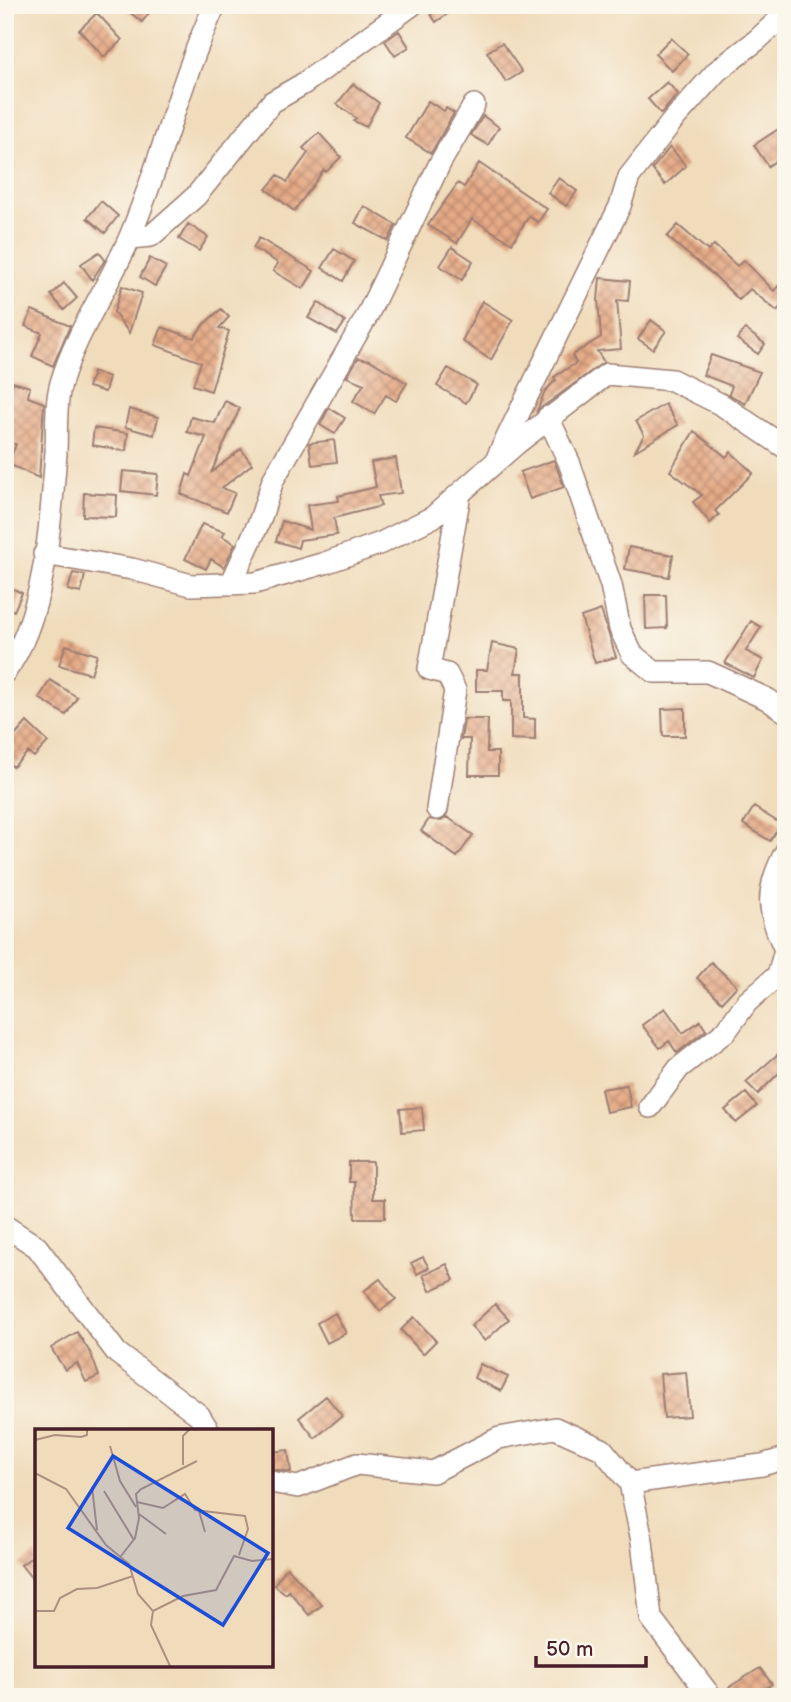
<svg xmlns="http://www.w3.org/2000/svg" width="791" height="1702" font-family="'Balsamiq Sans',sans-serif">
  <defs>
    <pattern id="building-cross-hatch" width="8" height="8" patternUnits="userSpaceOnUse" patternTransform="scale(1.75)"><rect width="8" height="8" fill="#e5aa86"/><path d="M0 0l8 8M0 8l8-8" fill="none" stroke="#bc8a6e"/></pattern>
  </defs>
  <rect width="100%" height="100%" fill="#fbf7ec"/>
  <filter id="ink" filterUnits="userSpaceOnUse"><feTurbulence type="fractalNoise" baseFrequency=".0143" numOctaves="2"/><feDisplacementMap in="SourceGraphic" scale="14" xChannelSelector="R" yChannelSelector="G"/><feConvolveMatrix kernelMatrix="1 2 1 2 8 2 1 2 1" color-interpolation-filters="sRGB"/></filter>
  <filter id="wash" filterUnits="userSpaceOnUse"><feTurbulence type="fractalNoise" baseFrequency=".00686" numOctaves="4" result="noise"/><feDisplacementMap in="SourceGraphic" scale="28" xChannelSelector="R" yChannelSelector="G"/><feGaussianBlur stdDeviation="1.57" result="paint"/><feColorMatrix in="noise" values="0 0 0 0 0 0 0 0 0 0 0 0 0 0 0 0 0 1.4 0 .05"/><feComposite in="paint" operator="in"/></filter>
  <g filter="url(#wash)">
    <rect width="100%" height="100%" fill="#f0dcbb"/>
    <g id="blocks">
      <path fill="url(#building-cross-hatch)" d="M121,5H155L142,22Z
        M425,5H460L436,22Z
        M97,13L122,40L104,57L79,30Z
        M399,31L409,47L395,56L385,41Z
        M671,38L688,54L672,71L655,54Z
        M502,43L522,72L506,82L487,52Z
        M667,82L678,94L661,114L648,99Z
        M353,84L379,103L366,127L354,121L356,118L337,104Z
        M428,101L444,111L446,108L454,113L431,153L406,138Z
        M483,116L499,127L488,145L471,135Z
        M786,124V154L768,166L754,145Z
        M319,133L341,157L326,172L324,170L294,211L266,189L278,175L287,182L308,153L303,148Z
        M670,147L686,166L665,185L652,169Z
        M479,163L547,209L538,222L529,216L512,243L472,219L457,243L428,225L458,183L464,187Z
        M559,178L577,191L566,206L548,193Z
        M101,201L118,216L105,233L87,218Z
        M364,206L396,225L388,241L355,223Z
        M188,224L208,237L199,251L179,239Z
        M678,225L708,251L714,245L737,266L744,260L774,291L779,285L786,290V300L777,311L750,289L739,300L717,278L667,237Z
        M259,238L314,271L303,289L273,271L278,263L253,248Z
        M452,247L473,261L462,280L440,266Z
        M334,249L354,261L343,281L322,268Z
        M99,252L105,260L92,280L81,264Z
        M150,258L166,267L155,286L140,277Z
        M600,278L630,281L628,301L617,300L621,349L597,351L604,362L537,411L545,391L556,380L554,377L576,363L572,355L601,337L598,300Z
        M64,283L77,298L64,310L51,295Z
        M122,286L142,293L129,333L114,312Z
        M482,301L513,320L491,360L462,341Z
        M318,302L345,322L337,334L308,318Z
        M221,309L229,317L219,328L229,331L211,391L193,385L201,362L155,345L162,327L194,338L204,324Z
        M32,310L70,326L53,366L32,356L42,333L25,326Z
        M651,320L666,331L653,349L638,339Z
        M745,329L765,344L758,354L737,339Z
        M711,355L760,372L745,404L729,394L732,386L703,375Z
        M358,358L370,360L407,383L396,401L386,395L374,414L353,401L364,384L347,377Z
        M448,368L477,385L466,403L437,386Z
        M93,372L109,377L105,392L88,387Z
        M13,382L30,387L28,397L44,403L39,478L8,464L16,444L5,443V385L12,386Z
        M225,401L240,408L211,473L241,449L252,464L222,488L235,493L227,512L181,494L187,474L191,476L206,437L187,432L191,417L215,423Z
        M665,404L678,425L635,451L644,435L636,421Z
        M329,408L345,418L335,434L320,425Z
        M129,409L158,417L154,435L125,427Z
        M94,428L128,433L126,451L92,445Z
        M694,431L726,457L731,452L753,473L715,511L719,515L710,523L693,502L702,495L670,471Z
        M334,440L337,462L312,465L309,443Z
        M396,458L401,493L378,496L381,506L334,518L337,535L300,540L298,548L276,541L282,521L311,530L307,505L339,501L338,496L376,487L371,462Z
        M554,460L564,487L530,499L520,472Z
        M123,471L158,474L156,495L121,491Z
        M84,493L117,495L116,517L83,516Z
        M202,524L225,532L222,536L235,544L224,567L211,559L206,569L185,559Z
        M629,547L673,555L669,577L625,569Z
        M73,573L85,575L81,593L68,590Z
        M5,585L22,593L14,611L5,607Z
        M645,595H666L667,628L646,629Z
        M601,610L616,657L595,663L581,617Z
        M751,621L761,627L746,651L763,660L754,678L725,663Z
        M492,643L519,649L515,673H523V718L535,719V740L511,739V701H503V691H476V670H487Z
        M66,645L97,655L91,674L59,665Z
        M50,680L77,697L66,715L39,698Z
        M685,708V736H663L662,709Z
        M464,719H488L487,752H498V775H469L470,739H461Z
        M27,722L48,742L34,757L28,752L13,767L5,759V747Z
        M754,807L781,824L770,841L743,824Z
        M447,817L473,835L457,857L421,831L429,819L441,821Z
        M711,962L737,986L722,1002L697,978Z
        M665,1008L683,1033L700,1021L706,1030L677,1053L669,1041L660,1048L642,1025Z
        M786,1047V1066L758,1094L746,1082Z
        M627,1085L631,1107L606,1112L601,1089Z
        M746,1093L757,1106L736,1123L725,1110Z
        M422,1107L424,1130L402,1132L400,1109Z
        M349,1162H373V1199H385V1218H355L354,1182H349Z
        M423,1257L429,1268L417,1274L411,1263Z
        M447,1264L454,1280L430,1291L423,1275Z
        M380,1279L396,1299L380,1311L364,1291Z
        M495,1304L509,1319L485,1341L471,1326Z
        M335,1313L346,1333L327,1343L317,1323Z
        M414,1317L436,1341L423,1354L401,1330Z
        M77,1332L91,1354L99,1376L86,1382L77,1363L65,1370L51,1348Z
        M480,1364L508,1377L501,1391L474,1378Z
        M686,1372L690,1416L664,1418L660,1374Z
        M326,1396L342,1416L315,1438L299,1418Z
        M288,1450L291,1472L271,1469V1452Z
        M37,1553V1585L21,1565Z
        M287,1567L322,1605L309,1615L289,1591L286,1594L274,1585Z
        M760,1668L772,1684L761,1692L763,1697H734L729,1687Z"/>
    </g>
  </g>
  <g filter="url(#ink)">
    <use href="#blocks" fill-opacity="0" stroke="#9d7e73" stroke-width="2"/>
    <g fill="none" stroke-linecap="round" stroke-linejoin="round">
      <defs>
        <path id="minor" d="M130,238L151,236L196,196L272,102L303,84L412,5
          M548,417L569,462L611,585L620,629L632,654L654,672H708L767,699L786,712
          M498,456L620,206L629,177L674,119L717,71L757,40L786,13
          M44,554L132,569L191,585L255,583L325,563L381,543L433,517L516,444L607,374L672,380L722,405L786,448
          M231,584L260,520L273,480L367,316L440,163L474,105
          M5,672C46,617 51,518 56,452C57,430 55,404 61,383C76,332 108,288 129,239C161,163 180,81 215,5
          M437,809L455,690L447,674L429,669L460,494
          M786,851C765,890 766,911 786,951
          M650,1107L679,1068L726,1031L747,1002L778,975L785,950
          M5,1226L37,1247L117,1353L199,1415L209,1431
          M271,1482L298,1487L357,1464L433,1472L499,1438L555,1428L602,1449L630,1483L642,1541L651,1618L711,1697
          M630,1483L762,1465L786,1458"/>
      </defs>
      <use href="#minor" stroke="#9d7e73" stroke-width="24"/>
      <use href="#minor" stroke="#fff" stroke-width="21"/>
    </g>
  </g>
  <g transform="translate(35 1429)">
    <rect width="238" height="238" fill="#f0dcbb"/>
    <path fill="none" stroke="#ae9081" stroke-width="2" d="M0,11L20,6L46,8L52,6V1M75,17L85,52L101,78M148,36V7L154,1M0,44L31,60L71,116L94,135L103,165L118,182L116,196L135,237M57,58L62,101M69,62L99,111M102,73L128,79L150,65L160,81L210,87L213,100L204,126M164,82L170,103M104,85L131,105M86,127L100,109L104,89L101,65L106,60L162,32M0,182H19L25,169L42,160L62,159L98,147M118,182L148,167L181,161L199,127L217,132L238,130"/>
    <path fill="#1d4ed8" fill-opacity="0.15" stroke="#1d4ed8" stroke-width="3.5" d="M78,27L233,124L188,196L33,99Z"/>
    <rect width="238" height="238" fill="none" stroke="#4a1f2b" stroke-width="3.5"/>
  </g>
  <rect width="791" height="1702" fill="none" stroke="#fbf7ec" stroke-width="28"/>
  <path d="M536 1656v10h110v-10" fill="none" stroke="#4a1f2b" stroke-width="3.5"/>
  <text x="546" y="1656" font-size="21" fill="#4a1f2b" stroke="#fbf7ec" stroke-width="5" paint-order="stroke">50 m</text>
</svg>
